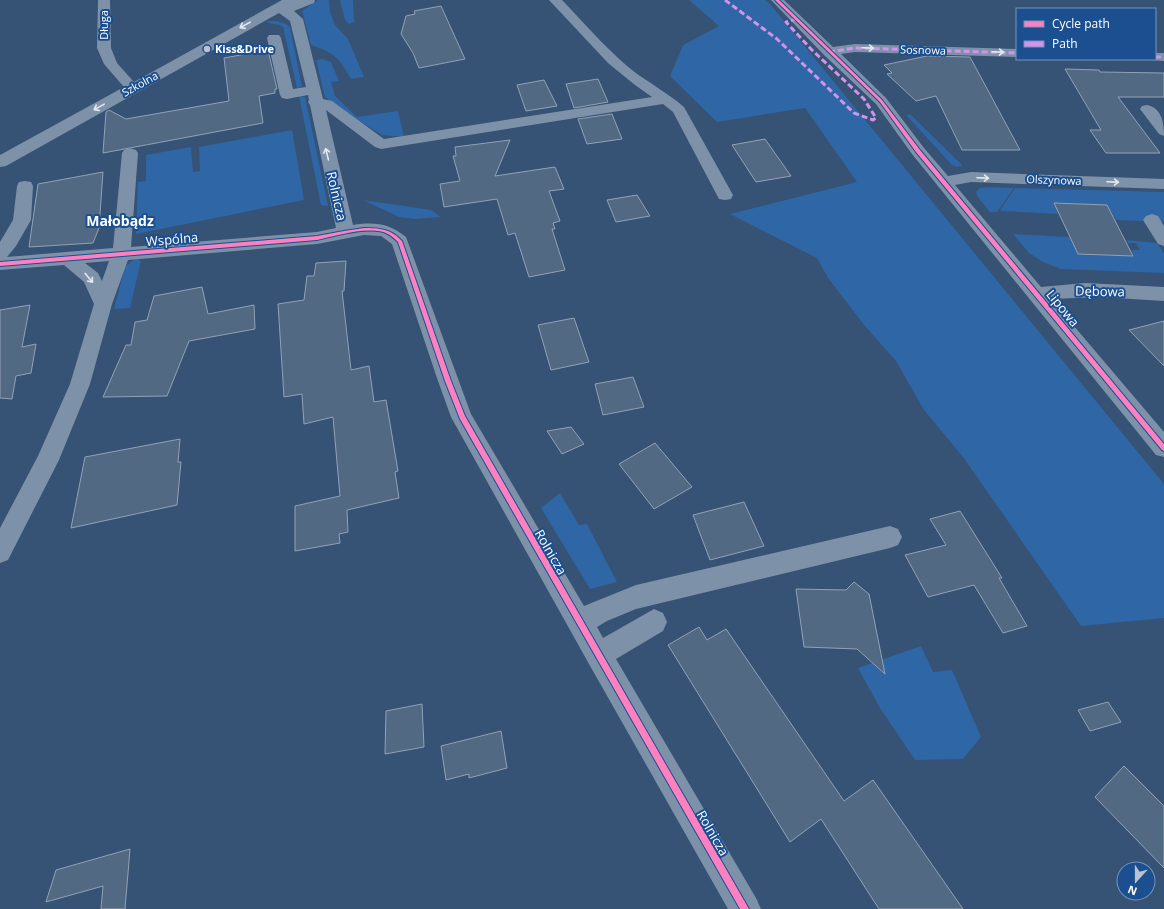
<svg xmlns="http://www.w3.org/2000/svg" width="1164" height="909" font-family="'Open Sans',sans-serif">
  <rect width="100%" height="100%" fill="#365274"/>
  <path fill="#2f66a5" d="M318,0H329L330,12L335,25L348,39L364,77L351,79C339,58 335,53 311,45L302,11Z
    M340,0H353L354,22L349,24L345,20Z
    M689,0H765L770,4L1164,484V618L1081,626L963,457L924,410L896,361L865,326L828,278L817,258L730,214L857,182L805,108L717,122L670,76L683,45L719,26Z
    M267,21C275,21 283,21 290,27L302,87L297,88L283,27L280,25L268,23Z
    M322,59L331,62L339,81L331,82L335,96L357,117L398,111L404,137L382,135L339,108L325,97L316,60Z
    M299,96L305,97L328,206L321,205Z
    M910,114L961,164L962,166L957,167L952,165L906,115Z
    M292,130L304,200L136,234L138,182L146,181V155L191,147L193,172L200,171L199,147Z
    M985,187L1014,188L997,212H990L977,196L976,192L980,188Z
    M1015,188L1164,192V222L1116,220L1107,205L1054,203L1060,214L1001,211L1000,210Z
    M363,200L431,210L441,217L415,219L399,217Z
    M1013,234L1070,237L1079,254L1134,256L1132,250H1140L1136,243H1128L1127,240L1157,243L1164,253V273L1061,269L1043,262L1029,253Z
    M137,259L141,261L130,308L114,309L125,267L132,261Z
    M560,493L579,525L587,524L617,582L590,589L541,508Z
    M921,646L933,672L952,670L981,737L963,759L915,760L880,708L858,668Z"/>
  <path fill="#526984" stroke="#92a2b6" d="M441,6L465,59L419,68L413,53L401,34L406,16L415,14L414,11Z
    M268,50L277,89H275V93L259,96L263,123L103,153L106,112L109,110L126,119L229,101L224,58Z
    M927,56L970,57L1020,150H962L936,96L916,101L887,74L892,73L884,65Z
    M1065,69L1099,70L1100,72L1164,73V97H1118L1160,153H1106L1090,130H1101Z
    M598,79L608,102L574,108L566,84Z
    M544,80L557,106L526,111L517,85Z
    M612,114L622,139L587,144L578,119Z
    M765,139L791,176L756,182L732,145Z
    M510,140L495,176L555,167L564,189L549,191L560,221L553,223L555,229H552L565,270L529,277L515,233L508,235L497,199L444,207L440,184L460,181L453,156H456L455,147Z
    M103,172L99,228L93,243L29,247L38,184Z
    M637,195L650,216L616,222L607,200Z
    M1054,203L1107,205L1133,256L1078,254Z
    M346,261L344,291H342L351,370L369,366L374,402L386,400L398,471L395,472L399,498L347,510L348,532L339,534L340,543L295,551V506L340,496L333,417L304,424L302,394L284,397L278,304L304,300L307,276H314L316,263Z
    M202,287L208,314L254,305L255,329L189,341L167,396L103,397L126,345H131L135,322L147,320L154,296Z
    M30,305L22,347L36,344L31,373L16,376L12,399L0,398V310Z
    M574,318L589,362L551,370L538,325Z
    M1164,321V366L1129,330Z
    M633,377L644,407L603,415L595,384Z
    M571,427L584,444L562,454L547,431Z
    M180,439L178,462H181L177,505L71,528L85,457Z
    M655,443L692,487L654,509L619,464Z
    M744,502L764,546L710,560L693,515Z
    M960,511L1002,578H999L1027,626L1003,633L974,585L928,597L905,555L946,545L930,519Z
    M854,582L869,594L885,674L857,649L804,647L796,589L846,590Z
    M699,627L707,640L726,629L844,801L873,780L963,909H879L821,819L790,842L668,645Z
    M1108,702L1121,722L1090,731L1078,710Z
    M422,704L424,747L385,754L386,711Z
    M501,731L507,768L469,778V774L446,780L441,746Z
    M1124,766L1164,806V868L1095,797Z
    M130,849L125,909H101L103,886L46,902L56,870Z"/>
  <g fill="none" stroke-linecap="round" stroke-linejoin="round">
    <path fill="#7d92a8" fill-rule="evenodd" d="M98,0H110L111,48L117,63L134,82L282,0H315L314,3L294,11L303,19L323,99L332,101L384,139L652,97L635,85L608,63L549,0H562C583,22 604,46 627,66C645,81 667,92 684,107L733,195L731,199L725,200L719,199L673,112L663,104L381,149L375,147L326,110L353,225C375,222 388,223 406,237L471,414L584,606L636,585L890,526L898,529L902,537L898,545L890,548L636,609L607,621L597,627L603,638L654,609L663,613L667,622L663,631L616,659L756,898L761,909H728L589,664L451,417L438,381L392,244L381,236L364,235L317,244L128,260L112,304L90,384L59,460L8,560L0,563V528L38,456L70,384L94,304L84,282L64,265L0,270V242L13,220L17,186L19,182L25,181L31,182L33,186L31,220L16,246L7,257L113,248L122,153L124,150L130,148L136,150L138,153L131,247L317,232L336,228L310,105L308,102L309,100L308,95L287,99L282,98L280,95L267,38L269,35H279L281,38L293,89L306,87L290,21L279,13L6,166L0,167V155L124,87L104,64L97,48ZM109,261L102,281L98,273L85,263Z
      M771,0H784L833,47L855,44L1017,49V57L855,52L841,54L886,98L924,148L948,176L971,172L1164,179V189L971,182L955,185L1041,287L1085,283L1164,287V301L1100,297L1051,299L1164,432V457L1156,455L912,154L876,104L824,55Z
      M1155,53H1164V61L1150,60L1155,59Z
      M1147,105C1162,108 1164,123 1164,136L1159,134L1140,109L1142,106Z
      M1152,214L1158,216L1164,226V246L1158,244L1143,220L1146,216Z"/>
    <path stroke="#d193ec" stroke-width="3" stroke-dasharray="6 3" stroke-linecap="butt" d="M725,0L777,39L854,113L873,120L876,118L864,99L811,49L786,22L796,19
      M829,52L855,48L1017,53
      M1155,57H1164"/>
    <defs>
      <path id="cycleway" d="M775,0H779L882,100L920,150L1164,444V451L1162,450L916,152L880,102Z
        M364,228C380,228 391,229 402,241L451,381L465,416L749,909H740L460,419L445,381L398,242C395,239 392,236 388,234C371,225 335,236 317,240L0,266V262L317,236L344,231Z"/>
    </defs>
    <use href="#cycleway" stroke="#1b4f8f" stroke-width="2"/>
    <use href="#cycleway" fill="#ff80c0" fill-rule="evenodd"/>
  </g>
  <defs><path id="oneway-shaft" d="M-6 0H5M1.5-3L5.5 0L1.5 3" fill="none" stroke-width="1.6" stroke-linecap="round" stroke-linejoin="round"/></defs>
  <g stroke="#e5e9ee">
    <use href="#oneway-shaft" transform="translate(245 25) rotate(151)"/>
    <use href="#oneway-shaft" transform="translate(868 48) rotate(2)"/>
    <use href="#oneway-shaft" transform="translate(998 52) rotate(2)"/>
    <use href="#oneway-shaft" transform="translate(99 107) rotate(151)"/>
    <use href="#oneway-shaft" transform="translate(327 154) rotate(-104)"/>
    <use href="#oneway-shaft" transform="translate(983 178) rotate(2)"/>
    <use href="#oneway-shaft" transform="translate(1113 182) rotate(2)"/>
    <use href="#oneway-shaft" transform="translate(89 278) rotate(50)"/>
  </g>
  <circle fill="#b9c2ce" stroke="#1b4f8f" stroke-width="1.5" cx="207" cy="49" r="4"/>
  <g text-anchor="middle" stroke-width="4" stroke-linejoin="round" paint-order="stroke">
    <g font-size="11" fill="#fff" stroke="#1b4f8f">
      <text transform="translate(104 25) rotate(-90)" y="4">Długa</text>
      <text transform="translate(923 50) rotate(2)" y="4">Sosnowa</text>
      <text transform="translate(140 84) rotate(-29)" y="4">Szkolna</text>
      <text transform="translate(1054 180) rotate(2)" y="4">Olszynowa</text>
    </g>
    <g font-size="11" font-weight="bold" fill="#fff" stroke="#1b4f8f" text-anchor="start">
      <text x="215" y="53">Kiss&amp;Drive</text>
    </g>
    <g font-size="13" fill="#fff" stroke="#1b4f8f">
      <text transform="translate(337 196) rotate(77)" y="5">Rolnicza</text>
      <text transform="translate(172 239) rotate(-5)" y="5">Wspólna</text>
      <text transform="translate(1100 291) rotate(1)" y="5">Dębowa</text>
      <text transform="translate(1063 308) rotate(51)" y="5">Lipowa</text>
      <text transform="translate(551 552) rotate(60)" y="5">Rolnicza</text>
      <text transform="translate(713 833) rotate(60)" y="5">Rolnicza</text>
    </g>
    <g font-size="14" font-weight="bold" fill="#fff" stroke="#1b4f8f">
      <text x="120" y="226">Małobądz</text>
    </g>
  </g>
  <rect x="1016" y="8" width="140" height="52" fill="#1b4f8f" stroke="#7695bc"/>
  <rect x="1024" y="21" width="20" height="6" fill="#ff80c0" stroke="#7695bc"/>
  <text x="1052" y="28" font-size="12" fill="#ffffff">Cycle path</text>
  <rect x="1024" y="41" width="20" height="6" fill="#d193ec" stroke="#7695bc"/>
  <text x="1052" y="48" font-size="12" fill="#ffffff">Path</text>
  <g transform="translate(1136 881) rotate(201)"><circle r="19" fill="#1b4f8f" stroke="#7695bc"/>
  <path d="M0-3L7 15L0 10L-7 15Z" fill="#b9c2ce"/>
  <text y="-6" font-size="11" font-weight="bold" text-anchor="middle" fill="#ffffff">N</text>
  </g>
</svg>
